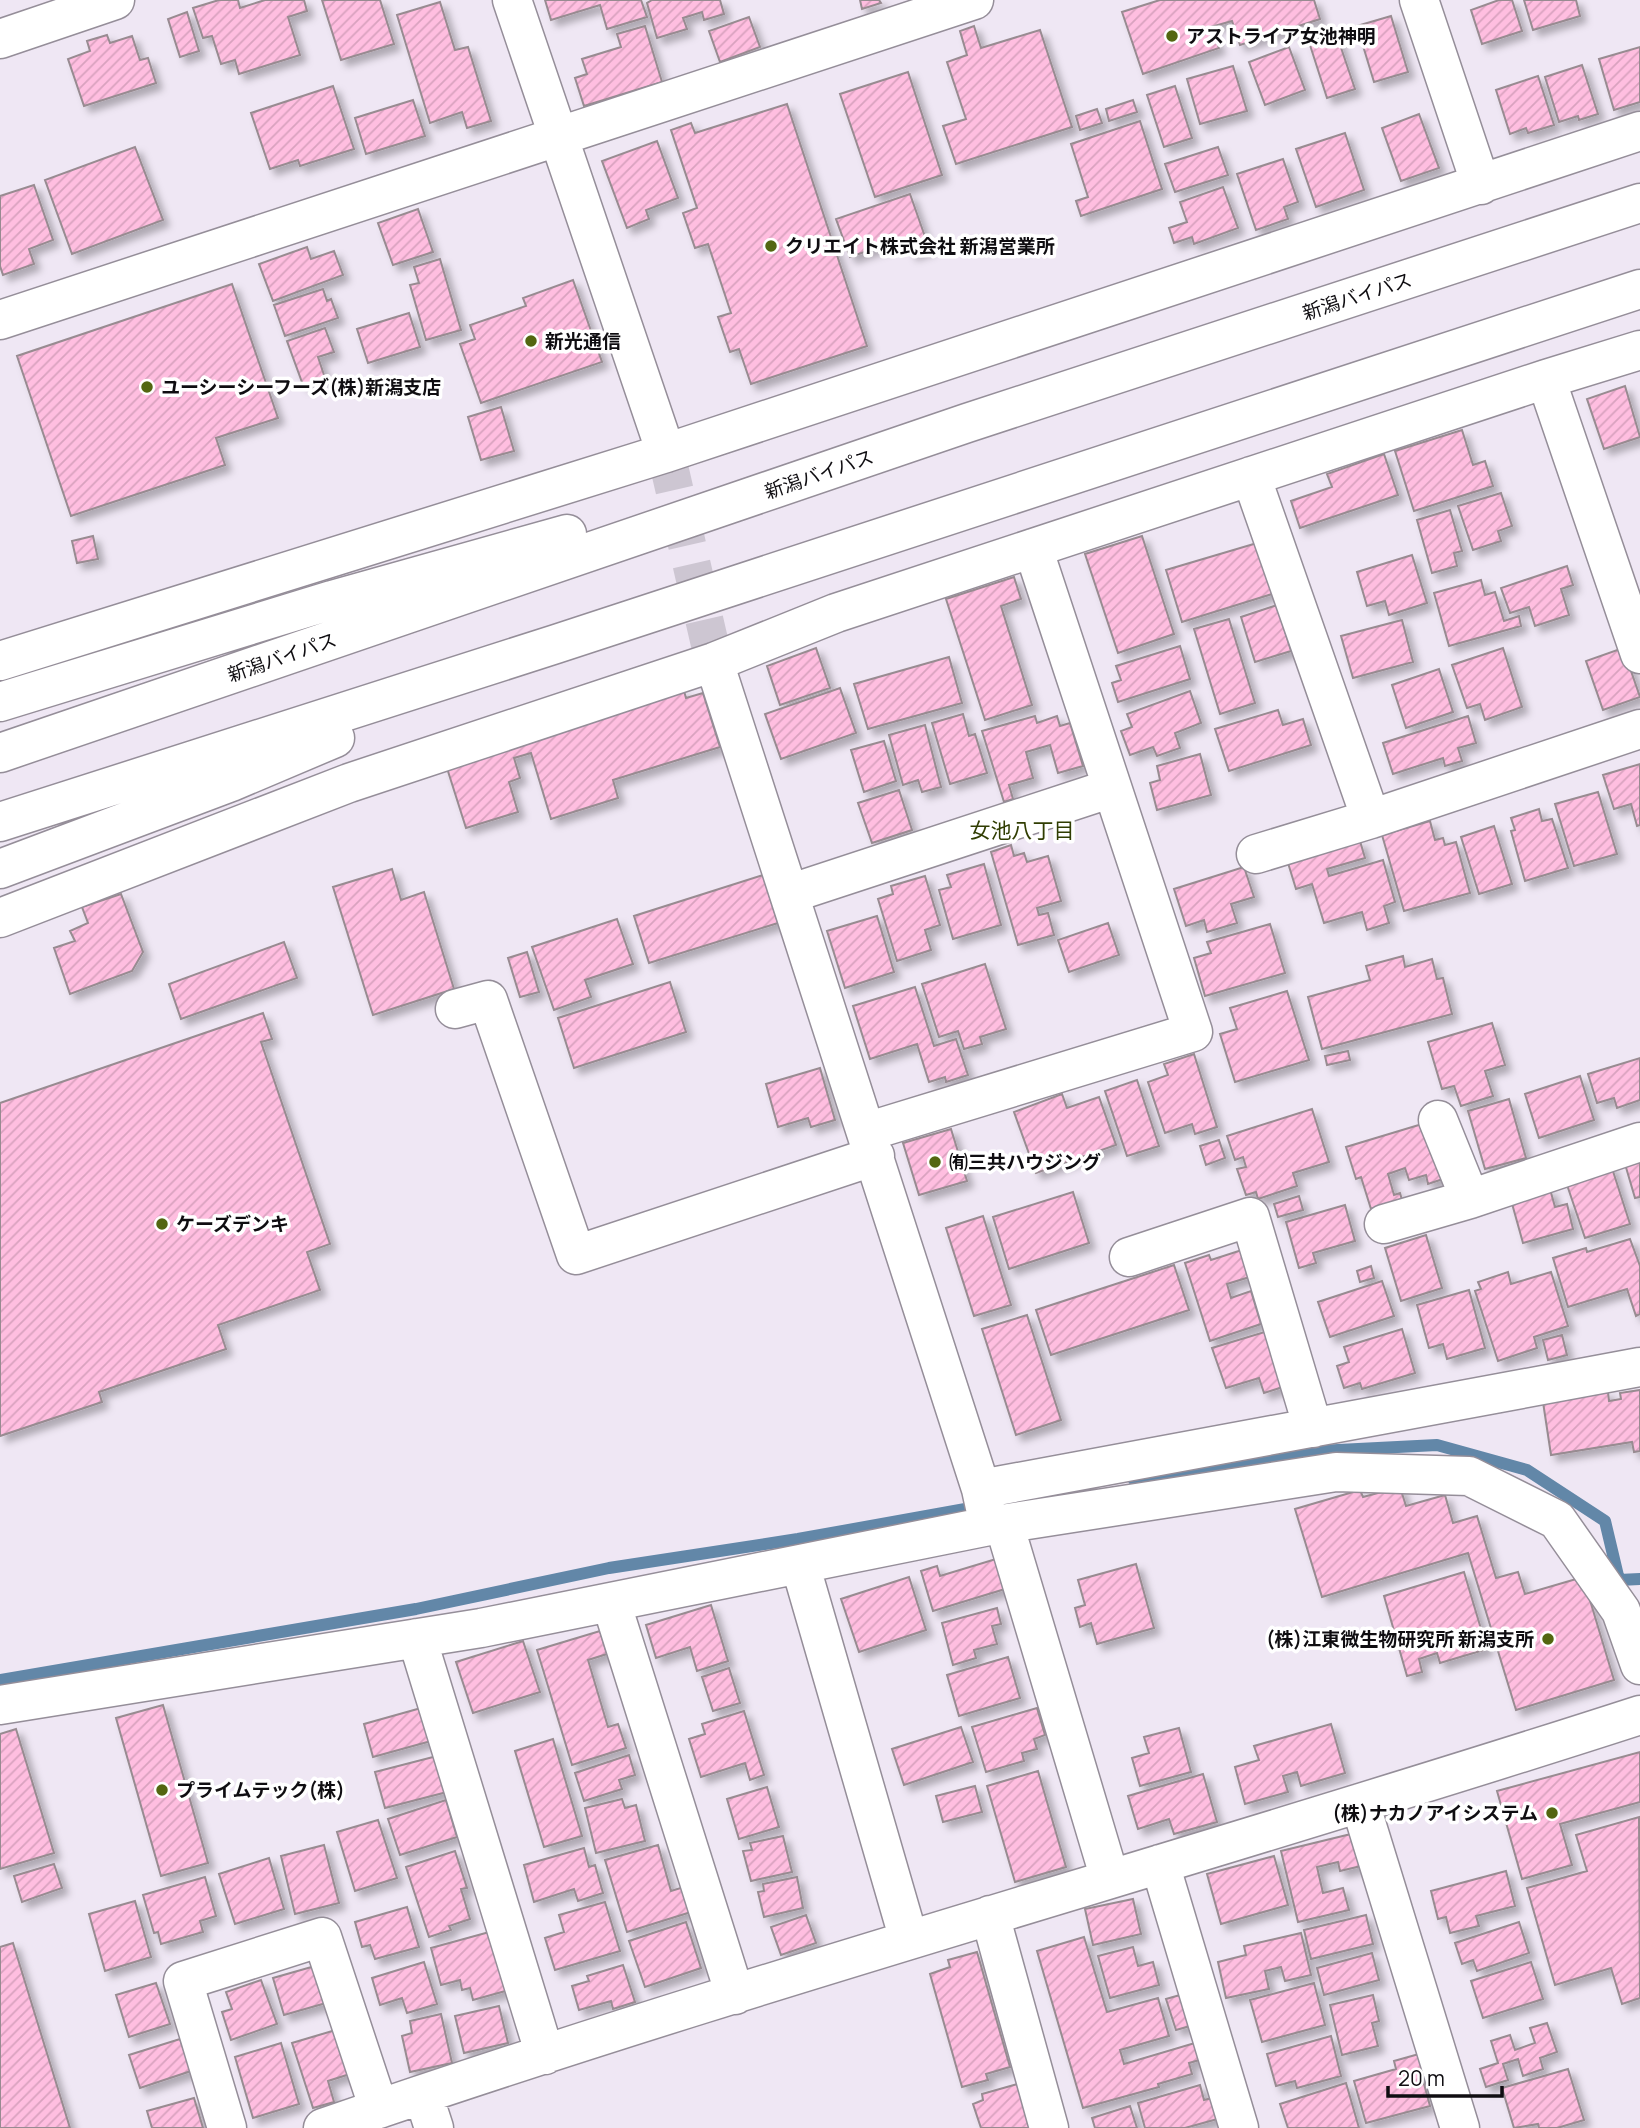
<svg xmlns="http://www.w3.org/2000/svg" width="1640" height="2128" font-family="Manrope,'Noto Sans JP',sans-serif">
  <defs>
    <pattern id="building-hatch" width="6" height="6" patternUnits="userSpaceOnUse" patternTransform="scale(1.75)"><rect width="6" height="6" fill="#ffbee0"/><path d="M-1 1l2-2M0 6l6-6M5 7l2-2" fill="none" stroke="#d9a2bf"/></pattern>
    <filter id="shadow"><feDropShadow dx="6" dy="6" stdDeviation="3.5" flood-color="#0004"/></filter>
  </defs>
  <rect width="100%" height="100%" fill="#efe7f4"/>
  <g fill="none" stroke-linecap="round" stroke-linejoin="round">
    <path stroke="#6287a8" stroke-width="12" d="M1134,1480L1299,1452L1437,1445L1527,1470L1605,1521L1619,1580L1640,1579
      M0,1680L416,1609L609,1568L798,1539L982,1506"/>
  </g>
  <path fill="url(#building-hatch)" stroke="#988b91" stroke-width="2" filter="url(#shadow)" d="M219,0H238L240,8L265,0H304L307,11L288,17L300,55L239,74L235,60L221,64L212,36L203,38L193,8Z
    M322,0H380L394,44L341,60Z
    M545,0H641L647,17L607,29L600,5L551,20Z
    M652,0H720L724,14L704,20L702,12L683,18L687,29L657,38L647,3Z
    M860,0H879L881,3L862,9Z
    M1160,0H1314L1320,19L1240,45L1232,21L1211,27L1219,48L1143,74L1122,12Z
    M1499,0H1512L1522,31L1482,44L1471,10Z
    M1524,0H1576L1580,16L1533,30Z
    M440,2L455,50L468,47L491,121L467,128L462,112L430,123L397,15Z
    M187,12L199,51L180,57L168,19Z
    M1391,16L1408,72L1374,82L1357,26Z
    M749,17L760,47L720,62L709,31Z
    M645,26L662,82L584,106L575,78L587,74L582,59L621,47L617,34Z
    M974,26L981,48L1040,30L1072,127L956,164L943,126L966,119L947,62L967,55L960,31Z
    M1336,33L1355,89L1327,98L1309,42Z
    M107,35L110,43L132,36L140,60L148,58L156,83L84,106L68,59L90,51L87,41Z
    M1289,47L1305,90L1265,105L1249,62Z
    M1640,47V102L1614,110L1599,59Z
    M1582,65L1598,114L1579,120L1578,116L1559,122L1545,77Z
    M1233,66L1247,111L1200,124L1187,79Z
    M908,72L942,175L875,197L840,94Z
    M1538,76L1554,125L1528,133L1526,128L1510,134L1496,90Z
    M333,86L354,149L300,166L298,160L270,169L251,113Z
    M1175,86L1192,138L1164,147L1147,95Z
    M413,100L425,136L366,154L355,118Z
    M1133,100L1137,112L1109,121L1106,109Z
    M787,104L867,346L751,384L739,349L730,352L718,317L731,313L708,244L695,248L683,213L697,208L671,130L691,123L695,133Z
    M1097,109L1102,123L1080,130L1076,116Z
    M1419,114L1439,168L1401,181L1382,128Z
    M1140,121L1162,189L1081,216L1076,201L1088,197L1071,144Z
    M1345,133L1364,190L1316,207L1296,149Z
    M657,141L678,198L646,210L649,219L627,228L602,161Z
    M135,147L163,220L72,254L45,180Z
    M1218,147L1228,175L1175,192L1165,164Z
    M1283,159L1298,202L1284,207L1288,219L1256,230L1237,174Z
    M34,185L53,240L29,249L34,264L3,275L0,266V196Z
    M1223,187L1238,228L1194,244L1192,237L1174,243L1169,228L1187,222L1180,202Z
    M910,194L929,248L911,254L905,238L850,257L836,219Z
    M418,209L433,252L393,265L378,223Z
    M307,247L311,259L334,251L343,275L273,301L259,264Z
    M440,259L461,330L426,340L410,285L419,283L414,267Z
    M573,280L602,362L481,403L460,344L475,339L470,325L526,306L523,298Z
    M232,284L278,418L216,438L225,465L71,516L17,356Z
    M323,289L327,301L331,299L338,318L285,336L274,305Z
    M409,313L420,347L368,363L357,329Z
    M325,328L334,352L318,357L325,378L303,385L287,341Z
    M1625,386L1640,437L1604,449L1587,399Z
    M501,407L514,451L481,460L468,417Z
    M1462,430L1473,465L1485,461L1493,486L1414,511L1395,451Z
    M1384,454L1398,495L1300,528L1291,501L1332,487L1327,474Z
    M1501,493L1512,526L1498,531L1501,541L1473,550L1458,506Z
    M1450,510L1462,551L1454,553L1457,566L1432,573L1417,520Z
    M93,536L98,559L77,563L72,541Z
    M1142,536L1174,634L1118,653L1085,554Z
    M1257,543L1272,594L1182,622L1166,570Z
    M1412,555L1427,603L1389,615L1385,601L1367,606L1357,572Z
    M1567,566L1573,585L1561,589L1569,615L1535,626L1529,607L1510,613L1501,588Z
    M1014,577L1021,599L1001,606L1032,705L985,720L946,599Z
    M1481,580L1485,595L1495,592L1504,621L1519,616L1521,626L1449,646L1434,593Z
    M1277,605L1291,651L1255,662L1241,617Z
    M1229,619L1255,703L1220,714L1194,629Z
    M1402,620L1413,662L1353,678L1341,636Z
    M1180,646L1190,679L1118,702L1112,683L1121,680L1116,666Z
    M816,648L830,688L780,705L767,666Z
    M1503,648L1522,707L1485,720L1480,704L1467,708L1452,665Z
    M1623,648L1640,697L1603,710L1586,661Z
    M949,657L962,703L868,729L854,684Z
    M1439,669L1453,712L1406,728L1392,685Z
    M840,688L856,733L781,759L765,714Z
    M684,691L686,698L703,693L720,747L613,780L618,798L551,819L531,753L514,758L520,778L509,782L518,812L466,828L446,765Z
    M1190,691L1201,723L1175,733L1180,748L1157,756L1153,747L1130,755L1121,731L1132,727L1127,714Z
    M1278,710L1283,725L1303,719L1311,745L1229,771L1215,729Z
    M963,714L969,736L975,734L987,773L950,784L932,723Z
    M1035,716L1037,723L1057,716L1060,726L1070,723L1083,766L1058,773L1050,745L1026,752L1033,778L1009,785L1013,799L1004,802L982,731Z
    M1468,716L1476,743L1458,748L1462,761L1445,766L1443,758L1393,774L1383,743Z
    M925,725L941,787L922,792L918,780L903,785L889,735Z
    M884,741L896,781L864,792L851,750Z
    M1200,754L1211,795L1157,810L1150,783L1160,780L1157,766Z
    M1640,764V825L1637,826L1631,804L1614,809L1603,775Z
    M899,790L912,830L872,843L858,803Z
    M1598,792L1617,854L1574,866L1555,804Z
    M1539,809L1542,821L1552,819L1568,868L1525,881L1511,831L1515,830L1511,818Z
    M1430,821L1435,840L1443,838L1445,845L1456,842L1470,893L1404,911L1382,835Z
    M1494,826L1512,884L1479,894L1461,837Z
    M1360,841L1365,858L1327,869L1329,876L1383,860L1395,902L1384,906L1389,923L1367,930L1362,912L1324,923L1312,884L1296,889L1288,863Z
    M1011,845L1014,856L1024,853L1027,862L1048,856L1061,901L1037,908L1039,915L1048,913L1054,935L1018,945L991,852Z
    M984,864L1001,925L953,939L939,890L951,887L947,875Z
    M1244,867L1254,897L1231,904L1237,923L1207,932L1204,920L1186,926L1174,889Z
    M392,869L401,900L424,892L454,989L373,1015L333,887Z
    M763,875L778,923L649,963L634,916Z
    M925,876L940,925L925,930L931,950L897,961L878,899L893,894L891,886Z
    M121,894L143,952L132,971L70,994L54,948L75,941L70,931L88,923L82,907Z
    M877,916L894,972L845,988L827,931Z
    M617,919L633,964L585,980L591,997L554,1010L532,947Z
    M1108,923L1119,955L1069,972L1058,940Z
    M1270,924L1285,973L1205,996L1194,958L1211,953L1207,942Z
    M284,942L297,978L181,1019L169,984Z
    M527,952L539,992L520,997L508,958Z
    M1403,956L1405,967L1432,959L1437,979L1443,978L1452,1014L1322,1049L1308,997L1370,980L1366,966Z
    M985,964L1006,1029L980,1037L982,1044L964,1049L958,1031L939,1037L922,984Z
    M670,982L686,1032L574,1068L558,1018Z
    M915,987L934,1046L956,1039L968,1075L946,1082L945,1077L929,1082L917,1044L870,1059L853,1006Z
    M1287,991L1309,1060L1235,1082L1220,1034L1237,1029L1230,1008Z
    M263,1013L272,1039L261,1042L330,1244L307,1252L320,1290L218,1325L226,1349L99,1392L102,1402L0,1436V1103Z
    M1492,1023L1505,1065L1485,1071L1493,1096L1461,1106L1454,1086L1442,1089L1428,1042Z
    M1348,1051L1350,1060L1327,1065L1325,1056Z
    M1194,1054L1217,1127L1195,1134L1192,1124L1165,1133L1148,1082L1168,1075L1164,1064Z
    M1640,1058V1100L1617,1108L1614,1098L1597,1103L1588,1074Z
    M820,1068L835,1120L811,1127L808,1118L778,1127L766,1084Z
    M1580,1076L1594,1120L1539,1138L1525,1094Z
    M1137,1080L1159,1146L1127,1156L1105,1091Z
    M1062,1094L1067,1108L1099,1097L1116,1145L1036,1173L1014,1112Z
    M1509,1099L1526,1158L1485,1169L1468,1111Z
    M1312,1109L1329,1162L1293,1173L1297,1186L1258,1199L1256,1192L1246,1195L1237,1169L1246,1167L1243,1157L1235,1160L1227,1136Z
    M1432,1121L1449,1177L1428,1184L1426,1175L1409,1180L1405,1168L1388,1174L1394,1195L1400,1193L1402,1200L1371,1209L1361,1177L1356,1179L1346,1147Z
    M951,1129L967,1181L919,1195L903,1143Z
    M1219,1140L1225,1158L1206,1165L1200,1146Z
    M1640,1159V1197L1635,1198L1625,1164Z
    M1611,1165L1630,1224L1585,1238L1565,1179Z
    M1550,1189L1555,1207L1567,1204L1573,1229L1523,1243L1511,1200Z
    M1073,1192L1089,1243L1009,1269L993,1217Z
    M1299,1196L1303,1210L1278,1217L1274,1204Z
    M1345,1205L1355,1241L1313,1253L1316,1263L1299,1268L1286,1222Z
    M983,1216L1011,1305L974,1316L946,1228Z
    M1426,1235L1442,1288L1401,1301L1385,1248Z
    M1630,1239L1640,1266V1314L1636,1316L1627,1289L1568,1307L1553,1258L1586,1248L1587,1252Z
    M1248,1248L1256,1275L1227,1284L1231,1298L1251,1291L1261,1324L1210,1341L1185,1263L1209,1255L1211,1260Z
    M1174,1265L1189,1310L1051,1355L1036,1310Z
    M1371,1266L1374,1278L1360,1282L1357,1271Z
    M1508,1272L1511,1284L1551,1272L1568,1326L1534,1337L1537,1348L1498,1361L1475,1291L1481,1289L1478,1282Z
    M1382,1281L1394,1316L1330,1337L1318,1302Z
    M1469,1290L1485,1348L1447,1359L1443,1344L1429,1348L1417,1305Z
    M1027,1315L1061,1420L1016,1435L982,1329Z
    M1278,1328L1286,1386L1264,1393L1259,1378L1226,1388L1212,1348Z
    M1402,1329L1415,1373L1362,1389L1360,1383L1344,1388L1337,1366L1349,1362L1344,1347Z
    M1562,1335L1567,1355L1548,1360L1543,1340Z
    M1640,1390V1451L1634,1452L1632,1442L1551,1455L1543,1402L1608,1392L1609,1401L1621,1399L1620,1393Z
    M1400,1487L1406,1506L1445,1495L1453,1523L1477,1516L1496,1578L1518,1572L1525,1594L1583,1577L1614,1680L1516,1710L1468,1553L1322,1597L1295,1509L1360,1490L1363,1497Z
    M996,1559L1005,1589L933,1611L921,1571L937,1566L940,1576Z
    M1136,1564L1154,1628L1097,1644L1091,1623L1080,1627L1075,1608L1085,1605L1078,1580Z
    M1464,1572L1487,1649L1440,1663L1437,1653L1419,1659L1422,1672L1407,1676L1384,1596Z
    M909,1577L926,1630L859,1652L841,1599Z
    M711,1605L728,1661L697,1671L690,1647L656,1658L646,1625Z
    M997,1608L1001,1624L992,1626L997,1644L974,1650L976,1658L953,1665L942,1623Z
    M600,1631L607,1654L588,1660L608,1727L618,1724L626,1748L572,1765L537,1650Z
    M523,1641L540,1692L473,1713L456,1662Z
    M1008,1657L1020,1698L959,1716L947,1675Z
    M729,1668L740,1703L713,1711L702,1677Z
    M163,1705L208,1863L161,1876L116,1718Z
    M421,1708L431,1741L373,1757L364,1724Z
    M1037,1708L1045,1735L1034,1739L1037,1749L1022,1753L1024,1761L986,1772L972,1727Z
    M744,1711L764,1775L750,1780L745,1763L701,1777L689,1739L705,1734L702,1724Z
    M1331,1724L1345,1773L1301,1786L1297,1772L1283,1776L1288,1792L1245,1804L1235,1767L1259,1760L1254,1746Z
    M961,1727L973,1762L904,1785L892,1749Z
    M1179,1728L1191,1772L1140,1786L1132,1758L1149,1753L1144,1737Z
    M16,1729L54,1853L0,1869V1734Z
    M553,1739L582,1836L544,1847L515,1751Z
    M1640,1752V1802L1560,1824L1572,1865L1522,1879L1497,1791Z
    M629,1755L635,1775L619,1780L622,1789L584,1801L575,1773Z
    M437,1756L447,1792L385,1808L375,1772Z
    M1038,1771L1066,1867L1015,1882L987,1786Z
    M1203,1774L1217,1822L1174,1834L1169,1819L1138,1829L1128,1796Z
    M975,1786L982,1812L943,1822L936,1796Z
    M767,1787L779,1827L739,1839L727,1799Z
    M622,1799L625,1808L636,1805L645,1841L596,1853L585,1808Z
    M446,1800L457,1837L400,1855L388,1819Z
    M1639,1817L1640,1998L1622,2004L1611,1968L1555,1985L1527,1888L1587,1871L1576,1835Z
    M378,1820L397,1878L355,1891L337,1832Z
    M1351,1834L1361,1866L1340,1871L1338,1862L1317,1867L1323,1893L1343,1888L1349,1910L1298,1922L1281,1851Z
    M783,1836L792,1872L751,1881L743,1851L752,1850L750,1843Z
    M324,1845L339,1903L295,1914L281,1856Z
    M658,1845L671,1891L684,1887L691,1912L627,1932L605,1860Z
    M584,1848L589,1867L595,1865L603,1893L578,1901L574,1889L534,1902L524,1865Z
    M455,1851L467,1888L461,1889L470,1919L449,1926L451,1930L429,1937L406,1867Z
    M1274,1856L1288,1905L1221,1924L1207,1874Z
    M269,1858L284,1909L235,1924L219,1874Z
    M54,1864L62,1888L22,1902L14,1876Z
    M1506,1871L1515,1906L1476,1916L1479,1926L1450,1933L1446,1917L1438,1919L1431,1891Z
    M205,1877L216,1916L200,1921L203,1932L161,1944L158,1932L154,1933L143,1895Z
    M797,1877L803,1908L764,1917L758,1892L764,1891L763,1884Z
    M1133,1899L1141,1934L1093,1945L1085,1909Z
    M135,1901L151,1957L105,1971L89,1914Z
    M605,1902L620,1951L555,1970L545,1938L564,1932L559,1915Z
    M407,1907L419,1947L375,1959L370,1945L362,1947L355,1922Z
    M806,1915L816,1943L781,1955L771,1927Z
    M1366,1915L1373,1944L1311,1959L1304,1930Z
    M686,1922L701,1968L645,1987L629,1941Z
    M1519,1922L1529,1953L1477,1971L1473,1960L1462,1964L1455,1943Z
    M493,1931L509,1990L473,2000L470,1988L462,1990L460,1980L441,1985L431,1948Z
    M1301,1933L1311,1975L1285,1981L1281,1967L1265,1971L1269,1989L1226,1998L1218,1962L1246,1955L1244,1946Z
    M1084,1937L1107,2012L1158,1998L1169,2036L1120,2050L1124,2064L1205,2040L1210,2057L1189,2063L1192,2074L1158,2084L1159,2087L1083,2108L1037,1951Z
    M13,1943L70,2128H0V1947Z
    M1133,1947L1138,1966L1153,1962L1159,1985L1110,1998L1098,1956Z
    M977,1952L1010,2067L986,2074L988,2080L962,2087L930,1974L950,1967L948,1960Z
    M1372,1953L1379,1980L1324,1995L1317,1968Z
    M424,1962L437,2004L407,2013L402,1998L380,2005L372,1978Z
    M1531,1962L1543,1999L1483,2018L1471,1981Z
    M623,1965L635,2002L613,2009L611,2001L579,2010L572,1986L589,1981L587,1976Z
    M315,1966L326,2003L284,2015L273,1978Z
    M261,1980L277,2024L231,2040L222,2012L232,2009L226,1992Z
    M156,1983L170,2024L129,2037L116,1995Z
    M1314,1983L1325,2025L1262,2042L1250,2000Z
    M1180,1995L1190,2026L1176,2030L1166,1999Z
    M1373,1995L1379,2021L1372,2023L1378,2046L1342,2055L1330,2005Z
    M499,2006L508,2043L464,2053L455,2016Z
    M441,2014L452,2063L410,2072L402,2036L412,2033L410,2021Z
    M1547,2023L1557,2052L1540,2058L1543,2069L1523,2076L1518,2059L1503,2064L1508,2080L1486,2087L1480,2069L1498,2063L1491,2041L1510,2035L1515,2050L1535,2043L1530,2028Z
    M339,2029L353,2073L328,2081L334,2102L313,2108L292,2043Z
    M1331,2036L1341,2076L1297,2088L1295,2081L1276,2086L1267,2054Z
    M180,2039L191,2071L140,2088L129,2055Z
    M281,2043L299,2104L253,2118L235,2057Z
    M1426,2052L1431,2070L1421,2073L1430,2106L1366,2123L1354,2081L1396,2069L1394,2061Z
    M1568,2069L1584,2120L1557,2128H1539L1538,2124L1514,2128L1502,2088Z
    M1021,2083L1035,2128H981L973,2104L983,2100L982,2094Z
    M1346,2083L1359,2128H1288L1280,2104Z
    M1200,2085L1204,2100L1216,2097L1221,2118L1185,2128H1145L1138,2103Z
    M194,2098L203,2128H152L147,2111Z
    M1130,2106L1137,2128H1095L1092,2118Z"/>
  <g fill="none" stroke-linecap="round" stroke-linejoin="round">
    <path stroke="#cdc6d2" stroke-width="38" stroke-dasharray="38 19" stroke-linecap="butt" d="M666,453L714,662"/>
    <defs>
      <path id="street" d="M512,0L666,453
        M1419,0L1481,185
        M0,39L115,0
        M0,320L974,0
        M1546,379L1640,654
        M1251,476L1371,819L1640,729
        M0,661L666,453L1640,131
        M714,662L981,1489L989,1526
        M1256,854L1371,819
        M789,894L1112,788
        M0,918L349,783L714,662L836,613L1546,379L1640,350
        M455,1009L488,1000L576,1255L875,1156
        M1438,1120L1470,1199
        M866,1132L1193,1032L1033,548
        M1384,1224L1470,1199L1640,1142
        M1129,1257L1250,1217L1313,1428
        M981,1489L1640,1367
        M1004,1524L1110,1879
        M800,1564L909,1940
        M611,1602L735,1995
        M417,1638L545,2055
        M0,1705L481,1628L989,1526L1336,1472L1469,1476L1557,1520L1621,1611L1640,1665
        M1360,1803L1460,2128
        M1160,1864L1239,2128
        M990,1915L1049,2128
        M423,2094L434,2128
        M227,2128L183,1981L322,1937L379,2109
        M323,2128C758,1978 1202,1857 1640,1715"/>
      <path id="highway" d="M0,702L332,600L567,534
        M0,753L967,423L1640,203
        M0,822L556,644L1640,289
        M0,869L231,782L335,738"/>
    </defs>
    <use href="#street" stroke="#958e99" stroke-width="41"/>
    <use href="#highway" stroke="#958e99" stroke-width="41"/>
    <use href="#street" stroke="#fff" stroke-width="38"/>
    <use href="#highway" stroke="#fff" stroke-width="38"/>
  </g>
  <g fill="#536611" stroke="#fff" stroke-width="2.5">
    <circle cx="1172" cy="36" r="7"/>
    <circle cx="771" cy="246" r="7"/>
    <circle cx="531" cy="341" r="7"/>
    <circle cx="147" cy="387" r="7"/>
    <circle cx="935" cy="1162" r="7"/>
    <circle cx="162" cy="1224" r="7"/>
    <circle cx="1548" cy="1639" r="7"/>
    <circle cx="162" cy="1790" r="7"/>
    <circle cx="1552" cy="1813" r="7"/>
  </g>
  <g text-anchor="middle" stroke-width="7" stroke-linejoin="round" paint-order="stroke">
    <g font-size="19" font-weight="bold" fill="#0f0d11" stroke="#fff" text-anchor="start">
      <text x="1186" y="43">アストライア女池神明</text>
      <text x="785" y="253">クリエイト株式会社 新潟営業所</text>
      <text x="545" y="348">新光通信</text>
      <text x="161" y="394">ユーシーシーフーズ(株)新潟支店</text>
      <text x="949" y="1169">㈲三共ハウジング</text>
      <text x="176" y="1231">ケーズデンキ</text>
      <text x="1534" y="1646" text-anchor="end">(株)江東微生物研究所 新潟支所</text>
      <text x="176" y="1797">プライムテック(株)</text>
      <text x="1538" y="1820" text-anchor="end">(株)ナカノアイシステム</text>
    </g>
    <g font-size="19" fill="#0f0d11" stroke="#fff">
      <text transform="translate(1357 296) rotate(-18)" y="7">新潟バイパス</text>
      <text transform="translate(819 474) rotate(-19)" y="7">新潟バイパス</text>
      <text transform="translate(282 657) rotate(-19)" y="7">新潟バイパス</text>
    </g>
    <g font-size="21" fill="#303d02" stroke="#fff">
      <text x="1022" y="838">女池八丁目</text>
    </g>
  </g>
  <path d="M1388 2086v10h114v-10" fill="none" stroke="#0f0d11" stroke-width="3.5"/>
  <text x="1398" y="2086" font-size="21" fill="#0f0d11" stroke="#ffffff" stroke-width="5" paint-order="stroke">20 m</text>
</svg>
